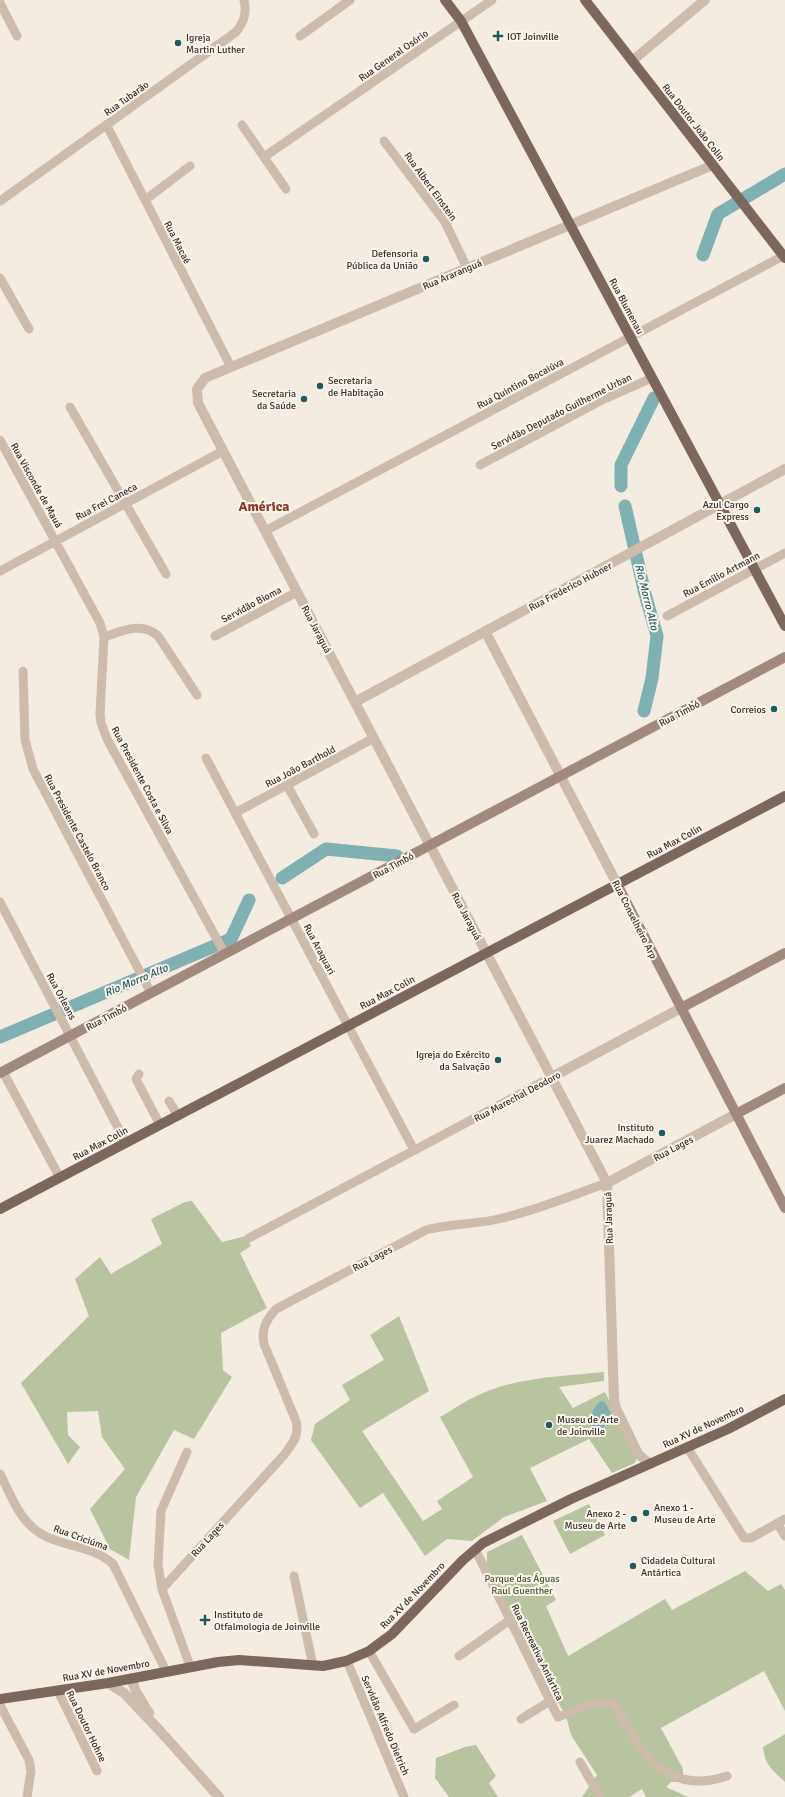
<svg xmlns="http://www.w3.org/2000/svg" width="785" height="1797" font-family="Signika,sans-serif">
  <rect width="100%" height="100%" fill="#f4ebe1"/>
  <path fill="#b8c4a0" d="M192,1201L222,1242L246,1236L251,1246L240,1253L267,1308L221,1333L223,1370L232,1377L194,1439L174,1430L136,1497L129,1560L110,1549L90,1509L125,1469L102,1437L98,1411L67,1412L68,1435L80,1447L68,1464L21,1383L89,1316L75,1279L100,1257L111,1274L162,1244L151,1219L185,1202Z
    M399,1316L429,1391L362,1431L423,1521L442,1509L437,1501L473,1477L440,1417C454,1409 468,1399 483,1393C521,1377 564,1376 604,1372V1381L559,1387L573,1408L605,1392L637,1457L635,1463L612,1473L589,1439L530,1468L547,1501L504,1517L472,1541L447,1539L425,1556L383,1493L360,1508L311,1440L315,1424L350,1400L342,1385L384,1360L370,1335Z
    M589,1504L605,1535L570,1554L553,1521Z
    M522,1535L556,1600L546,1606L568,1656L665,1599L672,1610L745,1571L768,1591L781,1584L785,1590V1711L764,1671L661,1728L683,1769V1777L679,1782H671L666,1787L688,1797H646L642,1789L629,1797H582L597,1775L571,1735L566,1716L542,1675L487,1565V1552Z
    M785,1734V1782C773,1771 764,1764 763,1747Z
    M476,1745L496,1776L489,1783L498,1797H449L435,1778L436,1758L465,1747Z"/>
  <path fill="#7fb0b2" d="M601,1401L605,1402L612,1416V1421C606,1427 602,1429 593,1428L590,1423C592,1413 593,1407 601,1401Z"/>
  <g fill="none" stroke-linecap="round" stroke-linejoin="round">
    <path stroke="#7fb0b2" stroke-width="13" d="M703,255L718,214L785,174
      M621,486V465L654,398
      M625,506L645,594L657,636L652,678L644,711
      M282,878L326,849L397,856
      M0,1037L231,939L249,900"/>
    <path stroke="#cdbbac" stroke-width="9" d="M0,3L17,36
      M300,36L350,0
      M242,125L286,189
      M107,126L231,367
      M384,141L445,222L467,268
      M264,157L492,0
      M145,200L190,166
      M0,201L236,32C244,22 247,13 244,0
      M0,278L29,329
      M70,407L166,574
      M0,440L100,623L104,637L100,714L101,723L107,739L225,954
      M480,465L600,401L652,378
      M265,531L785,255
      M0,571L223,451
      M667,616L785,553
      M215,636L297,592
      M104,637C122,631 142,621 158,636L197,695
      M23,671L25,740L33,769L151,993
      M206,758L414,1150
      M287,785L314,834
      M235,813L374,738
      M0,902L126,1143
      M3,1072L60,1178
      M139,1074L136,1079L160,1125
      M169,1101L178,1116
      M249,1238L552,1077
      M687,1447L744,1538H751L785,1519
      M187,1452L161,1511L158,1565L162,1589L190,1666
      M0,1474C9,1491 17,1514 32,1527C54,1548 91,1543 113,1564L166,1671
      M777,1523L785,1536
      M475,1549L558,1717C573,1712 604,1695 616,1706C640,1750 665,1797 727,1776
      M294,1576L313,1666
      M162,1589L284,1455C292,1444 300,1435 296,1421L264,1344C261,1329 266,1320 276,1309L426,1230C451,1223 477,1225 502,1218C538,1210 572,1195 607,1183
      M369,1651L414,1729L454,1705
      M459,1656L510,1620
      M347,1661L404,1797
      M58,1691L97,1771
      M0,1705L29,1760L31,1771L27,1797
      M521,1719L550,1701
      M580,1762L600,1797"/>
    <path stroke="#cdbbac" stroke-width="10" d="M632,61L705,0
      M485,631L617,884
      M355,702L785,469
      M552,1077L681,1008
      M607,1183L736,1114
      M650,1464L638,1454L616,1408L614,1400L607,1183L198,403L197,389L205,378L713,165
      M131,1678L136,1692L149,1713
      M108,1683L124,1693L161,1732L219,1797"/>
    <path stroke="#a18a7d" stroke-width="10" d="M617,884L785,1208
      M681,1008L785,953
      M0,1073L785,657
      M736,1114L785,1088"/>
    <path stroke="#7d675c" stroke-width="10" d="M445,0L461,21L785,626
      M585,0L785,258
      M0,1209L785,796
      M0,1699L108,1683L218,1662L239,1660L323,1666L346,1661L369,1651L392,1634L463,1560L483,1543L571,1499L728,1429L785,1399"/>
  </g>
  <g fill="#1f5a5e" stroke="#fbf5ee" stroke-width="1.5">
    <path d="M496 30h4v4h4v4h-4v4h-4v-4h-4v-4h4z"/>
    <circle cx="178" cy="43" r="4"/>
    <circle cx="426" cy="259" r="4"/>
    <circle cx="320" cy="386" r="4"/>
    <circle cx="304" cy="399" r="4"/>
    <circle cx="757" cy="510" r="4"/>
    <circle cx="774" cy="709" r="4"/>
    <circle cx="498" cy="1060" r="4"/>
    <circle cx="662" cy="1133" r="4"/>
    <circle cx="549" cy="1425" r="4"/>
    <circle cx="646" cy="1513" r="4"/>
    <circle cx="634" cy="1519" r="4"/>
    <circle cx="633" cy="1566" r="4"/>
    <path d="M203 1614h4v4h4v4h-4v4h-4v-4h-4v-4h4z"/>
  </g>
  <g text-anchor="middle" stroke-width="4" stroke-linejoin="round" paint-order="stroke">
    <g font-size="10" fill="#3b302b" stroke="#fbf5ee" text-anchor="start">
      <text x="507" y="40">IOT Joinville</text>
      <text x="186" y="41">Igreja<tspan x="186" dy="12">Martin Luther</tspan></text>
      <text x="418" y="257" text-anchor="end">Defensoria<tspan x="418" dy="12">Pública da União</tspan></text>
      <text x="328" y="384">Secretaria<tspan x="328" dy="12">de Habitação</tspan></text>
      <text x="296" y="397" text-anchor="end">Secretaria<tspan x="296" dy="12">da Saúde</tspan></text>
      <text x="749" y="508" text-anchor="end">Azul Cargo<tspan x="749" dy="12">Express</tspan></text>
      <text x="766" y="713" text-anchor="end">Correios</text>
      <text x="490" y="1058" text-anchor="end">Igreja do Exército<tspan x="490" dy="12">da Salvação</tspan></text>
      <text x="654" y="1131" text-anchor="end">Instituto<tspan x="654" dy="12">Juarez Machado</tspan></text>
      <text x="557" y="1423">Museu de Arte<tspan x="557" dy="12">de Joinville</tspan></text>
      <text x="654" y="1511">Anexo 1 -<tspan x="654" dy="12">Museu de Arte</tspan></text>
      <text x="626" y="1517" text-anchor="end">Anexo 2 -<tspan x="626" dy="12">Museu de Arte</tspan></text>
      <text x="641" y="1564">Cidadela Cultural<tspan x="641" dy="12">Antártica</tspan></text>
      <text x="214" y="1618">Instituto de<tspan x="214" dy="12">Otfalmologia de Joinville</tspan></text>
    </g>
    <g font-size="10" fill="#3b302b" stroke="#fbf5ee">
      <text transform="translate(393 55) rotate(-35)" y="4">Rua General Osório</text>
      <text transform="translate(126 98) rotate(-36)" y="4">Rua Tubarão</text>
      <text transform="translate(694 122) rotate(52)" y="4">Rua Doutor João Colin</text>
      <text transform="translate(431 186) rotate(54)" y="4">Rua Albert Einstein</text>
      <text transform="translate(178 242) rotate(63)" y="4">Rua Macaé</text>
      <text transform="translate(452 274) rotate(-23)" y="4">Rua Araranguá</text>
      <text transform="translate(627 306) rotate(62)" y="4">Rua Blumenau</text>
      <text transform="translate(520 383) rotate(-28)" y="4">Rua Quintino Bocaiúva</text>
      <text transform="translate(561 411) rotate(-27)" y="4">Servidão Deputado Guilherme Urban</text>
      <text transform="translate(37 485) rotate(61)" y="4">Rua Visconde de Mauá</text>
      <text transform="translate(106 501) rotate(-28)" y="4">Rua Frei Caneca</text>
      <text transform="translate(721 574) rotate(-28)" y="4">Rua Emílio Artmann</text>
      <text transform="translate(570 586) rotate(-28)" y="4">Rua Frederico Hubner</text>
      <text transform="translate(251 604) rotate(-28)" y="4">Servidão Bioma</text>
      <text transform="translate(317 629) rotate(62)" y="4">Rua Jaraguá</text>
      <text transform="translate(679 713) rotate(-28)" y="4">Rua Timbó</text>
      <text transform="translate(300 766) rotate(-28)" y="4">Rua João Barthold</text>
      <text transform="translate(143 780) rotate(62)" y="4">Rua Presidente Costa e Silva</text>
      <text transform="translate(78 832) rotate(62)" y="4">Rua Presidente Castelo Branco</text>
      <text transform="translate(674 841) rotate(-28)" y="4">Rua Max Colin</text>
      <text transform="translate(393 865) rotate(-28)" y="4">Rua Timbó</text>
      <text transform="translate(467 916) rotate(62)" y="4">Rua Jaraguá</text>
      <text transform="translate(635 919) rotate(63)" y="4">Rua Conselheiro Arp</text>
      <text transform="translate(320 949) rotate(62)" y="4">Rua Araquari</text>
      <text transform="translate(387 992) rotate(-28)" y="4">Rua Max Colin</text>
      <text transform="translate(62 996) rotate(62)" y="4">Rua Orleans</text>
      <text transform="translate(106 1017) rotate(-28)" y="4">Rua Timbó</text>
      <text transform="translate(517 1096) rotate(-28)" y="4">Rua Marechal Deodoro</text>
      <text transform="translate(100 1143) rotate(-28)" y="4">Rua Max Colin</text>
      <text transform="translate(673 1148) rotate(-28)" y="4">Rua Lages</text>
      <text transform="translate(608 1218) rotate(-92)" y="4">Rua Jaraguá</text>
      <text transform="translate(372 1258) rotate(-28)" y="4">Rua Lages</text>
      <text transform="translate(703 1426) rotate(-25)" y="4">Rua XV de Novembro</text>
      <text transform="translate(81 1537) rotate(20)" y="4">Rua Criciúma</text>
      <text transform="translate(207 1539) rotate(-48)" y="4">Rua Lages</text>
      <text transform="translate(412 1595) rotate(-46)" y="4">Rua XV de Novembro</text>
      <text transform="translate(538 1652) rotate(64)" y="4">Rua Recreativa Antártica</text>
      <text transform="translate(106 1670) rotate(-10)" y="4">Rua XV de Novembro</text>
      <text transform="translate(386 1725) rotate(67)" y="4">Servidão Alfredo Dietrich</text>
      <text transform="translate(87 1726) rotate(64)" y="4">Rua Doutor Hohne</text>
    </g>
    <g font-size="10" fill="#4a5a2e" stroke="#fbf5ee">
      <text x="522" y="1582">Parque das Águas<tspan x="522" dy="12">Raul Guenther</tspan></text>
    </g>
    <g font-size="11" font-style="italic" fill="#1f5a5e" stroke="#fbf5ee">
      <text transform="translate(647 597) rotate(76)" y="4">Rio Morro Alto</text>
      <text transform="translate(136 980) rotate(-23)" y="4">Rio Morro Alto</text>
    </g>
    <g font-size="14" font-weight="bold" fill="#8c3b22" stroke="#fbf5ee">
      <text x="264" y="511">América</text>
    </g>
  </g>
</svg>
